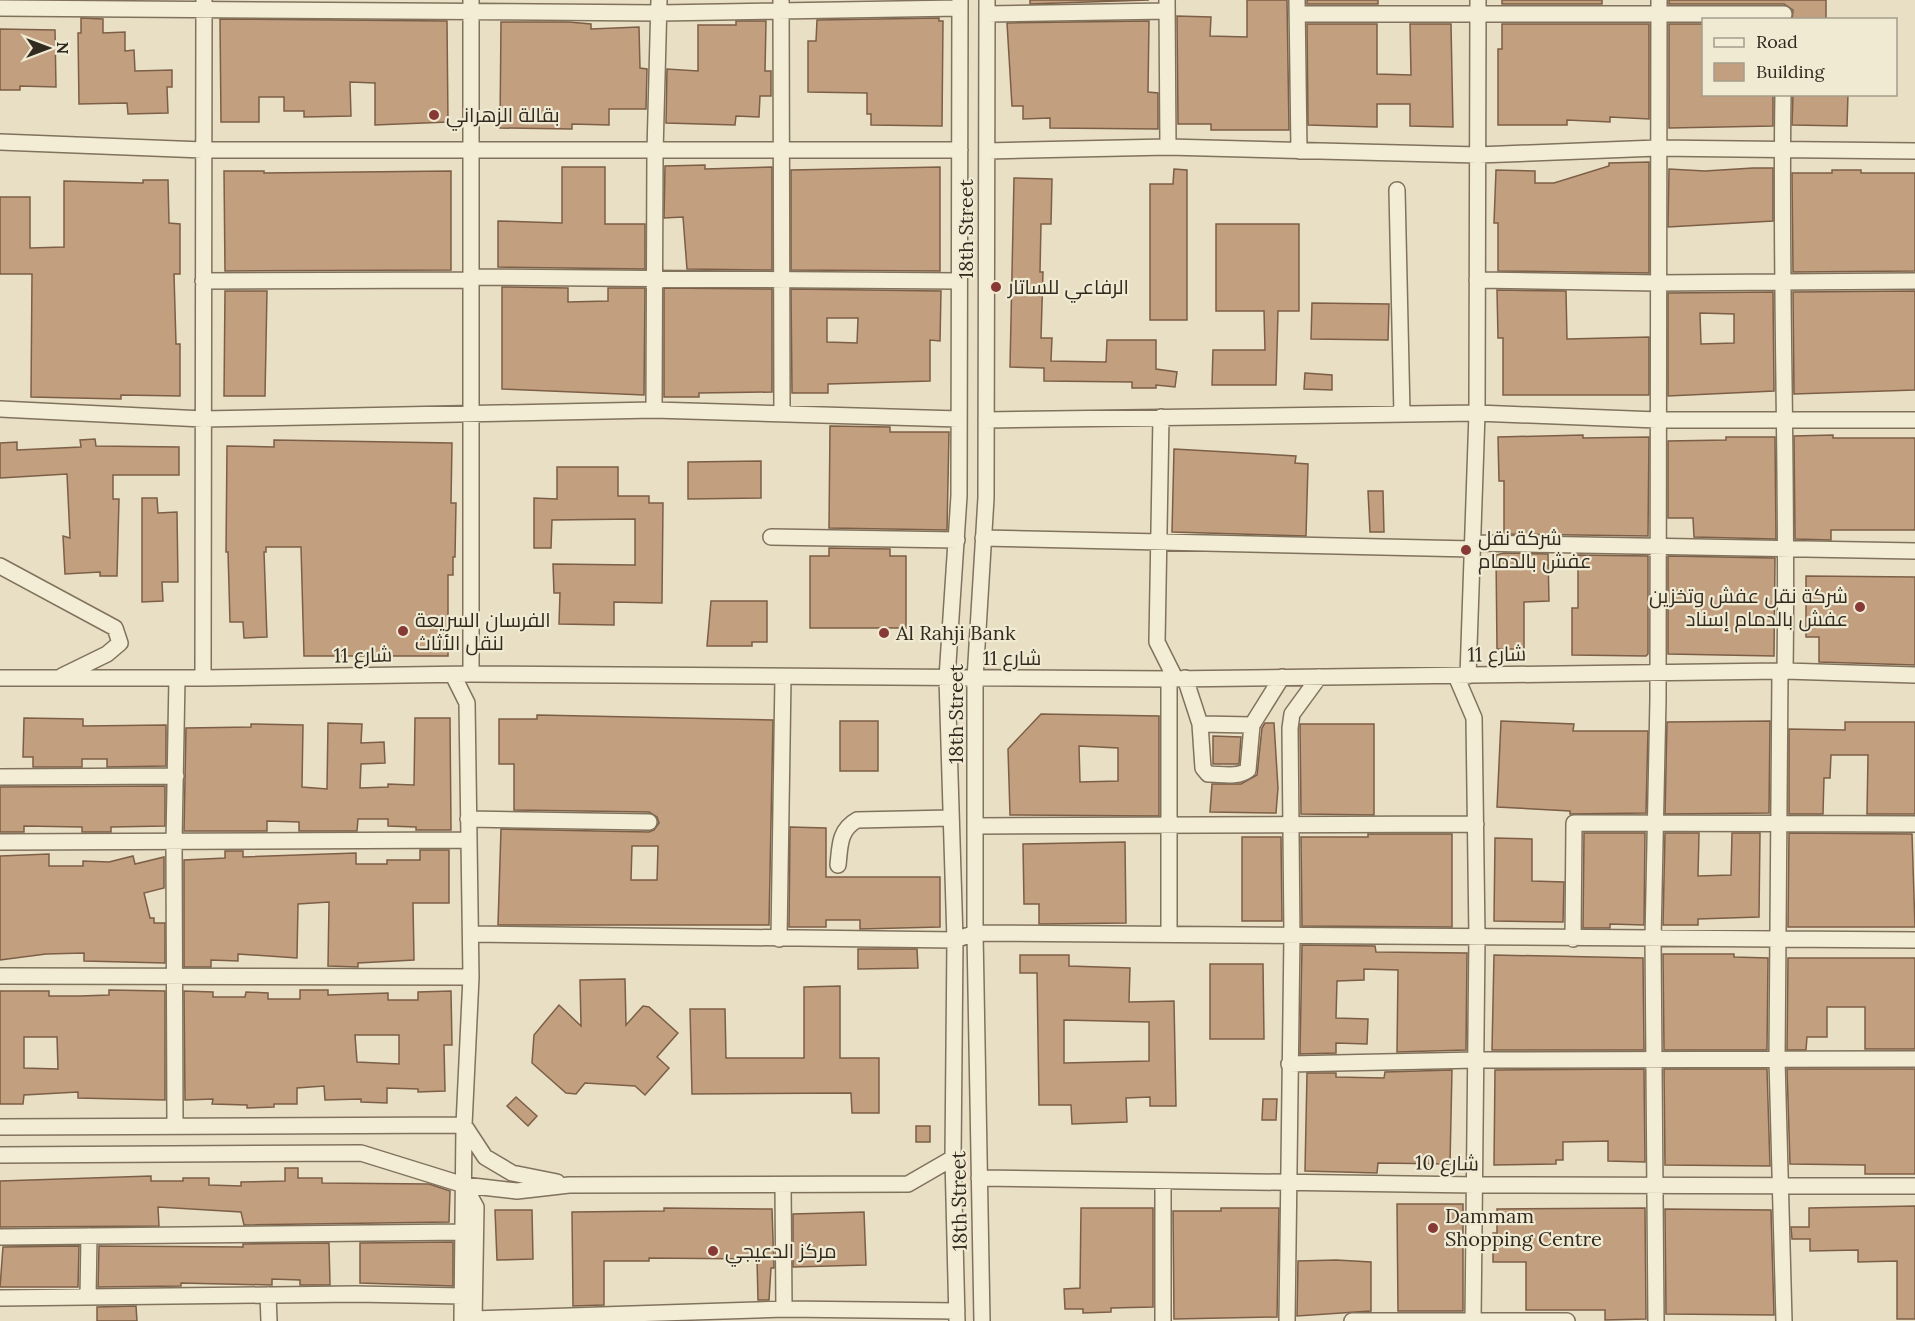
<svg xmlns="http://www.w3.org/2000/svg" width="1915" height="1321" font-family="Lora,Cairo,serif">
  <rect width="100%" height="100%" fill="#e8dfc4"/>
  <path fill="#c19f7f" stroke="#7c5f46" stroke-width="1.5" fill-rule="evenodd" d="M1030,0H1149L1030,4Z
    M1247,0H1287L1289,130H1211V124H1178L1177,16L1211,17L1210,36L1247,37Z
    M1307,0H1378V4H1307Z
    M1502,0H1602V4H1502Z
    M1669,0H1826V20H1792L1793,10L1784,4H1669Z
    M81,18L103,19V33L125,32V51L134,50L135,71L172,70V87H167L168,113L128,114L127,103L79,104L78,33H81Z
    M939,18V21H943L942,126L871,125V114H867V93L808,92V41H816L817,20Z
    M220,19L447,21L448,122L375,125V83L350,82L351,116L304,117V111H284V97H259V122H221Z
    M736,21H766L765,71H771V96H760L759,117L736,116L735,125L666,123L667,69L698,71V25H736Z
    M1149,21L1148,92L1158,93V129L1050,128V118L1023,119V106H1012L1007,23Z
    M501,22H569L591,24V29L639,27L640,68L647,69L646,109H609V125L572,124V129L500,128Z
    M1307,24H1377V74L1411,75L1410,24H1451L1453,127L1410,126V104H1377V127L1308,125Z
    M1502,24H1649V119L1610,117V122L1567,120V125H1498V49H1502Z
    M1669,24H1704V94H1773V126L1669,128Z
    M0,29L55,30L56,87L20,86V90H0Z
    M1793,94H1848L1847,126L1792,125Z
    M1649,162V273L1498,271V223H1494L1496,170L1535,171V183H1554L1609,166V163Z
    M705,165V169L772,167V270L687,269L683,217L664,218L665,166Z
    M562,167H605V224H645V269L498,267V221L562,223Z
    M940,167V271L791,270V170Z
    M1753,168H1773V221L1668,227L1669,169L1705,171Z
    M1174,169L1187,170V320H1150V184H1173Z
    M1832,170H1861V173H1915V271L1793,272L1792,173H1832Z
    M224,171H264V173L451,171V270L225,271Z
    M1014,178L1052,179L1051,224H1041L1040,272H1043L1041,338H1052L1051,361L1106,362L1107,340H1156V369L1177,372L1175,387L1156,385V388H1132V382L1044,381V368L1010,367Z
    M143,180H168L169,223L180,224V274H174L176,344H180V396L121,395V399L31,397L32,274H0V197H30V248L64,247V181L143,183Z
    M1216,224H1299V311H1278L1276,385H1212L1213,350H1265L1264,311H1216Z
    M502,287L568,288V302L608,301V288H645L644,395L502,389Z
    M664,288L772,289V392L699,393V397H664Z
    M791,289L941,291L940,341L930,340V381L828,384V393H792ZM827,318H858L857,343L827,342Z
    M1497,290L1566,291L1567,339L1649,337V395H1503V338H1498Z
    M225,291H267L265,396H224Z
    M1915,291V390L1794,394L1793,292Z
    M1773,292L1774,391L1668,396V293ZM1700,313L1734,314V343L1701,344Z
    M1312,303L1389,304L1388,340L1311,339Z
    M1305,373L1332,375V390L1304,389Z
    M830,426L890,427V432H949L947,530L829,528Z
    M1583,435V438L1649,437L1648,536L1504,534V481H1499L1498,437Z
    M1833,435V438H1915V530H1831V540L1795,539L1794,436Z
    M1726,437H1775L1776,539L1694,537L1693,518H1668V441L1726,440Z
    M95,439L96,446L179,447V475H113V499H119L117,576H100V572L65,574L63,536L70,538L67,474L0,478V443L17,442V450L81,447L80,440Z
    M274,440L452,443L451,503H456L455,557H453V575H448V656H304L301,547H266V552H264L267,637L244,638L243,622H230L228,552H226L227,446L274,447Z
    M1174,449L1296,456L1295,463L1308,464L1306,536L1172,532Z
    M761,461V498L688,499V462Z
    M557,467H618V496H649V503H663L662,603L614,602V625L559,624L560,593H554L553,564L635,565V519L552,520L551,548H534V498L557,499Z
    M1368,491H1383L1384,532H1370Z
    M142,498H157L158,513L177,512L178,582H162L163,601L142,602Z
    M829,548L890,549V556H906V628H810V556H829Z
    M1504,553L1548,554L1549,601L1524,602V649H1497L1496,555Z
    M1578,555L1648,556V654L1646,656L1572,655V608H1578Z
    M1668,556L1775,558L1774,656L1668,654Z
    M1806,576L1915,577V665L1819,662V637H1806Z
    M711,601H767V642H752V646H707Z
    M1041,714L1159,716V816L1010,815L1008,749ZM1079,746L1118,748V781L1080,782Z
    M537,715L773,720L769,925H498L501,829L649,832L654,830L659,823L657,817L649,812L514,810V764H499V719H537ZM632,846H658L657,880H631Z
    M24,718L83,719V726L166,725V766L107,767V759H82V767H33V757H23Z
    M415,718H450L451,830H416V827L388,826V819H358L357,831H299V822L267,821V831H184L186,728L251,727V724L303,725L302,787L327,789L328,723L362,724L361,743L384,742L385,763L361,764L360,788L388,787V784L414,785Z
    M840,721H878V771H840Z
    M1501,721L1574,724L1573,731H1648L1646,813L1570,814V811L1497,807Z
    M1770,721L1769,813L1665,814L1667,722Z
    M1845,722H1915V814H1867L1868,755H1831L1830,778H1824L1823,814H1789V729L1845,730Z
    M1265,723H1274L1278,788L1276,813L1210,812L1212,784H1241L1257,775L1262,728Z
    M1300,724H1374V815L1301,814Z
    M1213,736L1241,737L1239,764H1213Z
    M165,786V826L111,827V832H82V827L24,826V832H0V787Z
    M790,827L826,828V877H940V927L860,929V920H826V927H789Z
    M1584,833H1645L1644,925L1610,924V928H1583Z
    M1665,833H1699L1698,876L1731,875L1732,833H1760L1759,917L1698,919V925H1663Z
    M1789,833L1912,834L1915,927H1788Z
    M1368,834H1452V927L1302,926L1301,837H1368Z
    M1242,837H1281L1282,921H1242Z
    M1495,838L1532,839V881L1564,882L1563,922L1494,921Z
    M1125,842L1126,923L1039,924V904H1024L1023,844Z
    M420,850H449V903H413L414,960L358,963V967L328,966L329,902L298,904L297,958L238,954V961L211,960V967H184V860L225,858V851H243V857L356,853V864H387V860H420Z
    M49,854V866H83V861L109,862L133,856L135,864L164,857V888L144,893L150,918H154V923H165V963L84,961V953L46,954L0,960V856Z
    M1302,945L1375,946L1376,952L1467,953L1466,1050L1397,1052L1398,970L1364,969V980L1337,981L1336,1018L1368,1019L1367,1044L1336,1043V1053L1300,1054Z
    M858,949H917L918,968L858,969Z
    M1663,954H1734V957L1768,958L1767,1050H1664Z
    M1020,955H1069V966L1130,968L1129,1002L1174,1001L1176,1106H1150V1097L1126,1098L1127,1122L1072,1124L1071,1105H1039L1037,973H1020ZM1064,1020L1149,1022V1061L1064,1063Z
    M1494,955L1643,958L1644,1050H1492Z
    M1788,958H1915V1049H1865V1007H1827V1037H1807L1806,1050H1787Z
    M1210,964H1263L1264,1039H1210Z
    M625,979L626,1025L643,1006L649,1007L678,1033L657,1057L669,1068L645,1095L635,1086L585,1083L576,1094L566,1093L532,1063L534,1035L559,1005L581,1026L580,980Z
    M840,986V1058H879V1113H852L851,1093L692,1094L690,1009H725L726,1058H804V987Z
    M109,990L165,991V1100L78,1098V1092L24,1095L23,1104H0V991H49V996H80L109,995ZM24,1037H57L58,1069L24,1068Z
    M300,990H328V995L388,993V1000H418V992L451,991L452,1045H444L445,1091L418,1092V1089L387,1088V1103L361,1102V1099L325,1100L324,1086L297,1088V1104H274V1107L247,1108V1105L212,1104L213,1099L185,1100L184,991L213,992V997H245L246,992L268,993V999H300ZM355,1035H399V1064L357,1062Z
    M1644,1069L1645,1162L1608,1161V1141L1563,1142V1160H1556V1164L1494,1165L1495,1070Z
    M1664,1069H1767L1770,1166L1665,1165Z
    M1787,1069H1915V1174H1865V1165L1790,1164Z
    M1452,1070L1450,1164L1378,1163L1377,1173L1305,1171L1307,1073H1336V1077L1384,1078L1385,1072Z
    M516,1097L537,1116L528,1126L507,1106Z
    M1263,1099H1277L1276,1120H1262Z
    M916,1126H930V1142H916Z
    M285,1168H298V1178H322V1183L429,1184L450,1191L449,1222L244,1225L241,1212L158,1207L159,1226L0,1227V1181L151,1176V1181H183V1178H209V1185L241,1186V1182L285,1181Z
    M1397,1204H1463V1311H1398Z
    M1915,1206V1319H1897V1261L1858,1262V1250L1810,1251V1239H1792L1791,1227H1809V1208Z
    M664,1208L772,1209L774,1268H771L769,1300H758L757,1259L649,1258V1261H604V1305L573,1306L572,1212L664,1211Z
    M1081,1208H1153V1307L1111,1308V1312L1083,1313V1309H1065L1064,1289L1080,1288Z
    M1221,1208H1279L1277,1317L1174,1319L1173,1211H1221Z
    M1645,1208L1646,1319L1605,1320V1310H1526V1262H1493V1233H1497V1209Z
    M1665,1209L1771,1210L1774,1315L1666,1314Z
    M495,1210H532L533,1259L497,1260Z
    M864,1212L866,1265L793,1267V1214Z
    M453,1242V1286L360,1283V1243Z
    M329,1243L330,1285H300V1280L272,1279V1285L181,1283V1286L98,1287L99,1246L243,1247V1244Z
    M79,1246L78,1287H0L3,1247Z
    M1336,1260L1371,1262V1311L1297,1316L1298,1261Z
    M136,1306L137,1321H97V1307Z"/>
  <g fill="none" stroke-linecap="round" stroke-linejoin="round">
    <defs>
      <path id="minor" d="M781,0L782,414
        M1167,0L1168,147
        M1297,0L1299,151
        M0,8L659,13L960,8
        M987,14L1167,11
        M1297,14H1784
        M1783,94C1780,287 1788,479 1785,671
        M0,142L203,150H960
        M987,151L1168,147L1478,155L1657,148L1915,151
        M1397,190L1402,414
        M470,277L959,281
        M1477,280L1658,283L1915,281
        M203,281L471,280
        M0,409L203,419L654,410L959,419
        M654,410L655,152L659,0
        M1161,417L1157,642L1175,678
        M986,420L1477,413L1657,420H1915
        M771,537L957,540
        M983,538L1472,549
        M1474,543L1915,551
        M0,566L115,628L120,643L107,654L62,676
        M1780,672L1777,1060L1784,1321
        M471,674V0
        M453,675L467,703L471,977L464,1125L462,1321
        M1456,676L1474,718L1477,937L1473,1321
        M1468,676L1477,413L1478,0
        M0,678H203L471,674L1169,679L1785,671L1915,675
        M203,678L204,0
        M1185,678L1200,724L1252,725L1282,677
        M1169,679V934
        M1200,724L1203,768L1208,774C1221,774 1238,778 1248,770L1252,725
        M0,777L176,776
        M468,819L649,822
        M977,826L1476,824
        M0,842L469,840
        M838,865C840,846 839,830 857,820L951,818
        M471,934L955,940L975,933L1915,940
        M779,939L783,677
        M1573,939L1574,823L1915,824
        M0,976L471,977
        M1289,1064L1477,1060L1915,1059
        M175,1125L174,842L177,678
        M0,1127L464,1125L485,1157L512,1173L557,1182
        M0,1155L361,1153L464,1185L517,1191L569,1185L908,1184L953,1158
        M979,1178L1476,1185L1915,1186
        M783,1185L784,1309
        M465,1187L476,1207L474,1321
        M0,1237L463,1232
        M268,1295L269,1321
        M88,1297L89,1236
        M0,1298L355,1294L463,1296
        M474,1319L784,1309L957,1311
        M957,1321L953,1158L955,940L947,678L959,496L960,0
        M982,1321L975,933V679L986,498L987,0
        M1163,1321V1181
        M1287,1321L1292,935L1290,728L1292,714L1319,677
        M1352,1321H1567
        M1656,1321L1653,939L1658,699L1659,0"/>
    </defs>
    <use href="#minor" stroke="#80725d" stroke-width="18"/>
    <use href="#minor" stroke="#f4edd6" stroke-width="15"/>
  </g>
  <g fill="#873935" stroke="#f0ead3" stroke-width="2">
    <circle cx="434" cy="115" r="6"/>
    <circle cx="996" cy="287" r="6"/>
    <circle cx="1466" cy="550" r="6"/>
    <circle cx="1860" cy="607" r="6"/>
    <circle cx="403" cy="631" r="6"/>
    <circle cx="884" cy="633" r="6"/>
    <circle cx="1433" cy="1228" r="6"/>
    <circle cx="713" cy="1251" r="6"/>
  </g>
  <g text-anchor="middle" stroke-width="4.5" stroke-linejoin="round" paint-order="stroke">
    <g font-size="20" fill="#32291f" stroke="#f0ead3" text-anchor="start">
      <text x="446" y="122">بقالة الزهراني</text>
      <text x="1008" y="294">الرفاعي للساتار</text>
      <text x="1478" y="545">شركة نقل<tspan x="1478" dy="23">عفش بالدمام</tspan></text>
      <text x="1848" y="603" text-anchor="end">شركة نقل عفش وتخزين<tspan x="1848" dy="23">عفش بالدمام إسناد</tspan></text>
      <text x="415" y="627">الفرسان السريعة<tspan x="415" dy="23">لنقل الأثاث</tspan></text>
      <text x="896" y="640">Al Rahji Bank</text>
      <text x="1445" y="1223">Dammam<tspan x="1445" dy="23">Shopping Centre</tspan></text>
      <text x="725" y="1258">مركز الدعيجي</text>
    </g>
    <g font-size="20" fill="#32291f" stroke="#f0ead3">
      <text transform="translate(966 229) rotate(-90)" y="7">18th Street</text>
      <text transform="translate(1497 654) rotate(-1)" y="7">شارع 11</text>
      <text transform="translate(363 655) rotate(-1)" y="7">شارع 11</text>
      <text x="1012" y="665">شارع 11</text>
      <text transform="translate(956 714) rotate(-90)" y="7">18th Street</text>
      <text transform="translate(1447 1163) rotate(1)" y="7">شارع 10</text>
      <text transform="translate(959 1201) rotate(-91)" y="7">18th Street</text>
    </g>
  </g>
  <rect x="1702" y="18" width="195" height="78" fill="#f0ead3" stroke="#a49d8b" stroke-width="1.5"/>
  <rect x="1714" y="38" width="30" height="9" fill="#f4edd6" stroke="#a49d8b" stroke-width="1.5"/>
  <text x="1756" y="48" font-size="18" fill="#32291f">Road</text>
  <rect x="1714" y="63" width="30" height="18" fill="#c19f7f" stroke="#a49d8b" stroke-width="1.5"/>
  <text x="1756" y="78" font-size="18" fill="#32291f">Building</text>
  <g transform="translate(48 48) rotate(90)" stroke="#f0ead3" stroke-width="4.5" paint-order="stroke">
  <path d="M0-4.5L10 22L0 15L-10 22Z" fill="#32291f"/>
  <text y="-9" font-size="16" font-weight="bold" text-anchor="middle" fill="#32291f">N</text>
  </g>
</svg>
